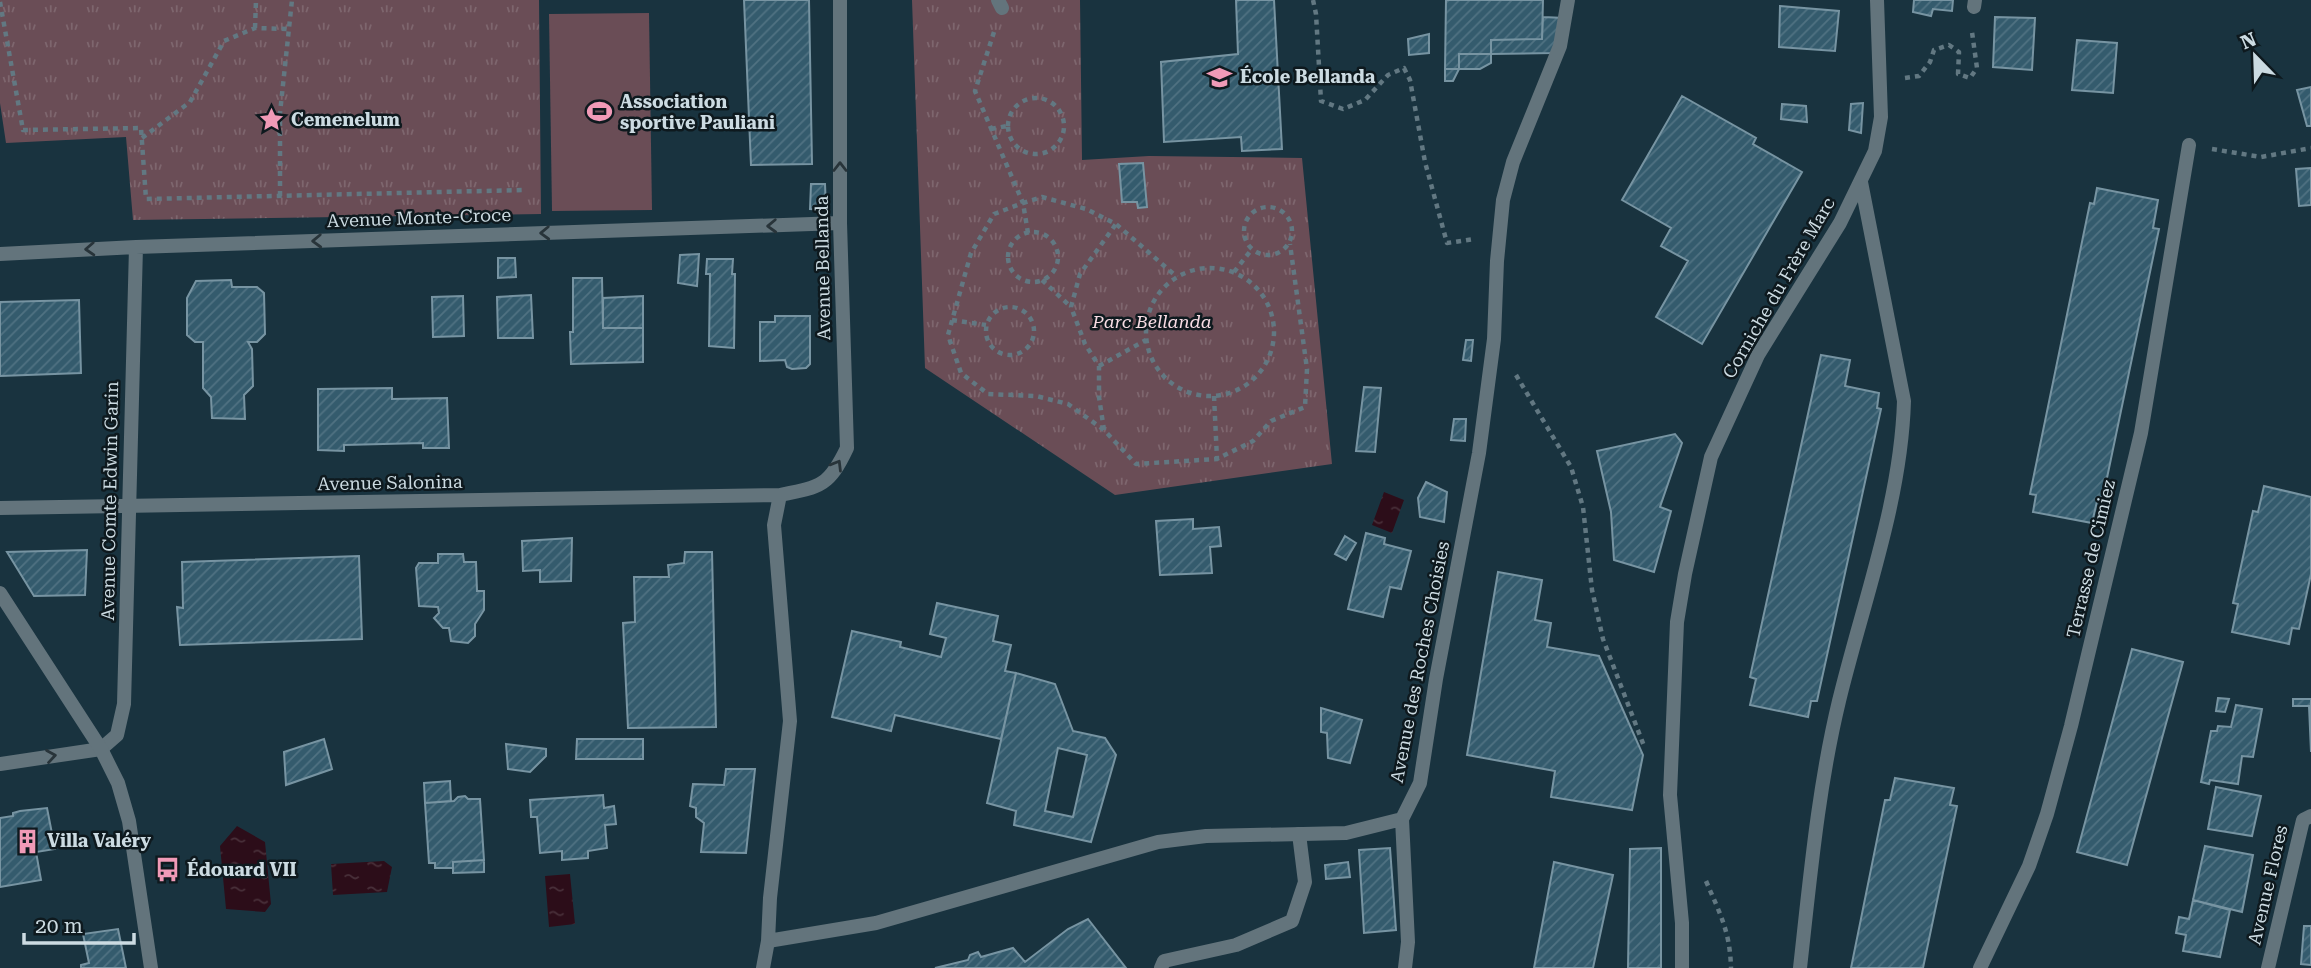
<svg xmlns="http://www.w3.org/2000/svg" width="2311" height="968" font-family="'Roboto Serif',serif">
  <defs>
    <pattern id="grass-tufts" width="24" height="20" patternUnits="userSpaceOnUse" patternTransform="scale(1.75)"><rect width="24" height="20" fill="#6a4d56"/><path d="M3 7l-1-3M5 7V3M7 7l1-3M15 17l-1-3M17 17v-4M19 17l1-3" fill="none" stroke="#7e666e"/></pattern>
    <pattern id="water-ripples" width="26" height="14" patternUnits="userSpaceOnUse" patternTransform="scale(1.75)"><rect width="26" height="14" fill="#2c0d19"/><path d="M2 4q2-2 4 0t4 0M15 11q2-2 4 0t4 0" fill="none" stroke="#49303a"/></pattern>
    <pattern id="building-hatch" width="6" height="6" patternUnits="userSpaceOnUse" patternTransform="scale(1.75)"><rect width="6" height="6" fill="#345b6d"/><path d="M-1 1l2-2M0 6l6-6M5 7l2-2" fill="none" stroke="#507282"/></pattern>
  </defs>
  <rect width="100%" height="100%" fill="#19333f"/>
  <path fill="url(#grass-tufts)" d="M0,0H539L541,214L133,220L126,137L6,143L0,103Z
    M912,0H1080L1082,160L1149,156L1302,158L1332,464L1115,495L925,368Z"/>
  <path fill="#6a4d56" d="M649,13L652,210L552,211L549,14Z"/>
  <path fill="url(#water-ripples)" d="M1384,492L1404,500L1392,533L1372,525Z
    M237,826L265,842L271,904L265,912L226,909L220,846Z
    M384,861L392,867L387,892L333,895L331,864Z
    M570,874L575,924L549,927L545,876Z"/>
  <path fill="url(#building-hatch)" stroke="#7794a2" stroke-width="2" fill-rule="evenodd" d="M744,0H809L812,164L751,165Z
    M1236,0H1274L1282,149L1242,151L1241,137L1164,142L1161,62L1238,54Z
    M1446,0H1543L1542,39L1491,40V54H1459V69H1445Z
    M1914,0H1953L1952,11L1933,9L1931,16L1913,12Z
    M1780,6L1839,11L1835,51L1779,47Z
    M1543,17L1564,18L1553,53L1491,54V40L1542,39Z
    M1995,17L2035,18L2032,70L1993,67Z
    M1429,34V53L1409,55L1408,39Z
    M2077,40L2117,43L2113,93L2072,90Z
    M1459,54H1491V63L1480,69H1459Z
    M1445,69H1459L1453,81H1445Z
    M2311,87V126H2307L2297,90Z
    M1682,96L1756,138L1753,144L1802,172L1702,344L1656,317L1688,261L1661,246L1671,228L1622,200Z
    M1863,103L1861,133L1849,130L1851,104Z
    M1782,104L1806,106L1807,122L1781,119Z
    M1143,163L1147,207L1138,208L1137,202H1122L1119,164Z
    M2311,168V205L2299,206L2296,169Z
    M811,184H825L826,210L810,209Z
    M2097,188L2158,200L2153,228L2159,229L2103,497H2098L2092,523L2033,512L2036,495L2030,494L2090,203L2094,204Z
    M699,254L697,286L678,283L680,255Z
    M498,258H515L516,277L498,278Z
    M707,259H733L732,274H735L734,348L709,346L710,274H706Z
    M573,278H602L603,328H643V362L571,364L570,332H573Z
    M231,280L232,287H257L264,293L265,334L257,342H248L252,349L253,386L244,395L245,419L212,418L211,397L203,388V342H195L187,335V298L196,281Z
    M531,295L533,338H498L497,297Z
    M463,296L464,336L433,337L432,297Z
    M643,296V328H603V298Z
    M79,300L81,373L0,376V302Z
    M775,316H810V364L806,368L792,369L787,367L785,360L760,361V322H775Z
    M1466,340H1473L1471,361L1463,360Z
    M1821,355L1850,360L1845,386L1879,393L1877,408L1881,409L1817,701H1811L1808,717L1750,705L1756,679L1750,677Z
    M1364,387L1381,388L1375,452L1356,451Z
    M392,388V399L447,398L449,448H423V443L344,445V451L318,450V389Z
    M1454,419H1466L1465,441L1451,440Z
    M1675,434L1682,443L1660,507L1671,511L1654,572L1614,560L1611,512L1597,451Z
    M1426,482L1447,492L1444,522L1420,517L1418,498Z
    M2264,486L2311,497V574L2299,629L2292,628L2289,644L2232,632L2238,604L2233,603L2253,511L2258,512Z
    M1193,519V529L1219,527L1221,546L1210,547L1212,573L1160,575L1156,521Z
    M1366,533L1385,538L1384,544L1411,551L1401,589L1390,587L1383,617L1348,609Z
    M1345,536L1356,543L1346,560L1335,554Z
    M572,538L571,581L540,582V570L523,571L522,541Z
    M87,550L85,595L34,596L7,552Z
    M685,552H712L716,727L628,728L623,623L635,622L634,577H669L668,565L684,563Z
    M438,554H463L464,562H476L477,591H484V610L475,624V636L468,643L451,641L449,628H443L434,618L439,613L438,607L419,606L416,568L419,563H438Z
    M359,556L362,639L180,645L177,607L183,608L182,562Z
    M1498,572L1542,580L1535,620L1551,623L1547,647L1599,656L1643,755L1632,810L1551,797L1555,771L1467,755Z
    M937,603L998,616L993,641L1011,645L1005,671L1016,673L1001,739L895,715L891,731L832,717L852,631L901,642L900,647L941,657L946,638L930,634Z
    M2132,649L2183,662L2127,865L2077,852Z
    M1016,673L1055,684L1073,731L1105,738L1116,755L1091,842L1014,825L1016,811L987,803ZM1058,748L1087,755L1073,817L1045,811Z
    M2218,698L2229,699L2225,712L2216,711Z
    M2293,699H2311V752L2309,706H2293Z
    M2236,705L2262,709L2253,757L2242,756L2238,784L2210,780L2209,784L2201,782L2211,731H2217L2218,726L2231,727Z
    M1321,708L1362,720L1350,763L1328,758L1327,733L1321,732Z
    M324,739L332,769L286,785L284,752Z
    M577,739H643V759H576Z
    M506,744L546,749V756L530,772L508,769Z
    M726,769H755L746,853L701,852L704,823L696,817V808L690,806L693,784L724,785Z
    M1895,778L1954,788L1950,805L1957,806L1923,968H1851L1885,800H1890Z
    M450,781L451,801L425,803L424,783Z
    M2216,787L2261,796L2252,836L2208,829Z
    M603,795L604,808L614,806L616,824L605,825L607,848L588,851V858L562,860V851L540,853L537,817H531L530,800Z
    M465,796L468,799H480L484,860L453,862V868H435V863H429L425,803L454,801L458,797Z
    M47,808L55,849L36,852L41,880L0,887V818L13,816V813L20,811Z
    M2205,846L2253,855L2242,912L2193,900Z
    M1390,848L1396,930L1364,933L1359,850Z
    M1661,848V968H1628L1630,849Z
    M484,860V872L453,873V862Z
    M1348,862L1350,877L1326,879L1325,865Z
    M1554,862L1613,875L1593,968H1534Z
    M2193,900L2230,910L2220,957L2183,951L2186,935L2176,933L2179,917L2189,919Z
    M1088,919L1126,968H935L968,960L970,955L978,952L981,957L1013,948L1025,962L1068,929Z
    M2304,926H2311V965L2301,964Z
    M118,929L126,968H81V965L89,963L83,934Z"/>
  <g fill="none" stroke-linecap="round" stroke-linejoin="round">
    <path stroke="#627882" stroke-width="4.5" stroke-dasharray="5 5" stroke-linecap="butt" d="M1313,0L1316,14L1321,101L1343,109L1365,100L1388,75L1404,68L1410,80L1425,162L1447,243L1474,239
      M0,2L23,130L141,128L146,199L524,190
      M255,28L256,0
      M994,32L975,91L1023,203L994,214L971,253L948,335L961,373L988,394L1036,396L1068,404L1104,430L1136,464L1217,459L1253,441L1271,421L1305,407L1307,369L1290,244
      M1905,78L1919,76L1930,62L1934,50L1949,45L1959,52L1958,74L1970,78L1977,68L1972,32
      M1008 126a28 28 0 1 1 56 0a28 28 0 1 1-56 0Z
      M991,129L1007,126
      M142,138L190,102L224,41L255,28L287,29
      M2212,149L2261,157L2311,148
      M280,196V113L292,0
      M1244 231a24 24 0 1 1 48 0a24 24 0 1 1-48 0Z
      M1008 257a25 25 0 1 1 50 0a25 25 0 1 1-50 0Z
      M1028,233L1023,203L1042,197L1086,209L1116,224L1177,277
      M1146 332a64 64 0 1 1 128 0a64 64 0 1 1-128 0Z
      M1234,272L1252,249
      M1042,280L1071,307
      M986 331a24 24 0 1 1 48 0a24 24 0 1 1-48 0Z
      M952,320L986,325
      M1099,366L1146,340
      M1516,375L1571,467L1583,507L1592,590L1603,639L1644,746
      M1214,396L1217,459
      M1104,430L1099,397V366L1085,344L1071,307L1080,274L1116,224
      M1706,881C1720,914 1730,931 1731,968"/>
    <path stroke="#63747c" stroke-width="14" d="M998,0L1002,8
      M1161,968L1164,961L1236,945L1292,921L1305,882L1299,834"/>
    <path stroke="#63747c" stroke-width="14" d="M1974,7L1975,0
      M0,254L136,247L840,223
      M0,508L780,495C821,487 829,486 847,448L840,223V0
      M0,764L101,749L117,735L124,704L136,247
      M1402,819L1408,942L1405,968
      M768,941L876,923L1158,842L1206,836L1346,833L1402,819L1420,783L1436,679L1479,453L1494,339L1497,261L1503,200L1513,162L1560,46L1568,0
      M763,968L768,941L770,898L790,721L774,525L780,495
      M1682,968V923L1670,795L1677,622L1685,574L1711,457L1758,355L1840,223L1875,151L1881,117L1877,0
      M1800,968C1810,879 1818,788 1839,701C1863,602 1901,502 1904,401L1861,182
      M1980,968L2029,866L2047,814L2071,726L2141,433L2189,145
      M2268,968L2303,820L2311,816"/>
    <path stroke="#63747c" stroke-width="14" d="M0,593L101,749L118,783L129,821L151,968"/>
  </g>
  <defs><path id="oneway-chevron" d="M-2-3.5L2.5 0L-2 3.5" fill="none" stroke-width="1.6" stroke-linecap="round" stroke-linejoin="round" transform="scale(1.75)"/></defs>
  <g stroke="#28343a">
    <use href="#oneway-chevron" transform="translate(840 167) rotate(-90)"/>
    <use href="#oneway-chevron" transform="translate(772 226) rotate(178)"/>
    <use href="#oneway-chevron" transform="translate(545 233) rotate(178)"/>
    <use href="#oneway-chevron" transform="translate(317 241) rotate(178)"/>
    <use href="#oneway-chevron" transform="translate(90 249) rotate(177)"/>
    <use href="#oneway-chevron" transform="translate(837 465) rotate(-59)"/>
    <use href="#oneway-chevron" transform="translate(51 756) rotate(-9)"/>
  </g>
  <defs>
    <symbol id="school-bare" viewBox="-9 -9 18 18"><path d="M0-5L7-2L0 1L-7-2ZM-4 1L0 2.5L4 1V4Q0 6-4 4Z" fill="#f09ab7" stroke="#0e191e" stroke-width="2.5" paint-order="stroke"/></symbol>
    <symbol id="stadium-bare" viewBox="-9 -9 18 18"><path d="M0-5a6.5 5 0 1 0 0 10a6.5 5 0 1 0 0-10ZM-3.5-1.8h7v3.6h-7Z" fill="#f09ab7" stroke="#0e191e" stroke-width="2.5" paint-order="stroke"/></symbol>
    <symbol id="sight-bare" viewBox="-9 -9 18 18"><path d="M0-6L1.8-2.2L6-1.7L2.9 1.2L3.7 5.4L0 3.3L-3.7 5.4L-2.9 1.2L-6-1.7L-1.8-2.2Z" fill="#f09ab7" stroke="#0e191e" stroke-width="2.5" paint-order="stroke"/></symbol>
    <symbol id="building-bare" viewBox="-9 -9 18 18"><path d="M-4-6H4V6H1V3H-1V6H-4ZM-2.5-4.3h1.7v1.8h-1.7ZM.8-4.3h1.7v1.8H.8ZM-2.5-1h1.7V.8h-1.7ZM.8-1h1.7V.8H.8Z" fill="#f09ab7" stroke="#0e191e" stroke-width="2.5" paint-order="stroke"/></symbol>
    <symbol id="bus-bare" viewBox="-9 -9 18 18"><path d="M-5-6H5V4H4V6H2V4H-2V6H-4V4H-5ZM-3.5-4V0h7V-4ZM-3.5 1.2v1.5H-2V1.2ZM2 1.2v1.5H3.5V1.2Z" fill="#f09ab7" stroke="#0e191e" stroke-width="2.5" paint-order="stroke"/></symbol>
  </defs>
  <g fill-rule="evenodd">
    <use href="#school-bare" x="1202" y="60" width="35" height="35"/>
    <use href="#stadium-bare" x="582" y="94" width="35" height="35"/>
    <use href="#sight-bare" x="254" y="102" width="35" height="35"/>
    <use href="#building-bare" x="10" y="824" width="35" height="35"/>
    <use href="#bus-bare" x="150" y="852" width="35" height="35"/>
  </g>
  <g text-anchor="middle" stroke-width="5" stroke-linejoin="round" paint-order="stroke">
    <g font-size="18" font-weight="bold" fill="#ccdbe2" stroke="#0e191e" text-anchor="start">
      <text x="1240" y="83">École Bellanda</text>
      <text x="620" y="108">Association<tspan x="620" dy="21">sportive Pauliani</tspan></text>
      <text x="291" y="126">Cemenelum</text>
      <text x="47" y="847">Villa Valéry</text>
      <text x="187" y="876">Édouard VII</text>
    </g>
    <g font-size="18" fill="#ccdbe2" stroke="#0e191e">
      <text transform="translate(419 218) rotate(-2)" y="6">Avenue Monte-Croce</text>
      <text transform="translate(823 268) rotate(-91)" y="6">Avenue Bellanda</text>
      <text transform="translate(1779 288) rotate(-60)" y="6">Corniche du Frère Marc</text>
      <text transform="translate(390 483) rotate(-1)" y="6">Avenue Salonina</text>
      <text transform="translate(110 501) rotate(-89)" y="6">Avenue Comte Edwin Garin</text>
      <text transform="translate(2091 559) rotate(-77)" y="6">Terrasse de Cimiez</text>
      <text transform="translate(1420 662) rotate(-79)" y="6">Avenue des Roches Choisies</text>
      <text transform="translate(2268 885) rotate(-77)" y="6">Avenue Flores</text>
    </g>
    <g font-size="18" font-style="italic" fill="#f8dce4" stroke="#0e191e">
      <text x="1152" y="328">Parc Bellanda</text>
    </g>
  </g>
  <g transform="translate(2255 56) rotate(337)" stroke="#0e191e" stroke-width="5" paint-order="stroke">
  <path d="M0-5L12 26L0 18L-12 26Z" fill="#ccdbe2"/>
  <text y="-10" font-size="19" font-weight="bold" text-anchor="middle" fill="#ccdbe2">N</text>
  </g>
  <path d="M24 933v10h110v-10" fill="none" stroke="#ccdbe2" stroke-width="3.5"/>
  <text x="35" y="933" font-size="21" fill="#ccdbe2" stroke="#0e191e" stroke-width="5" paint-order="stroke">20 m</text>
</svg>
